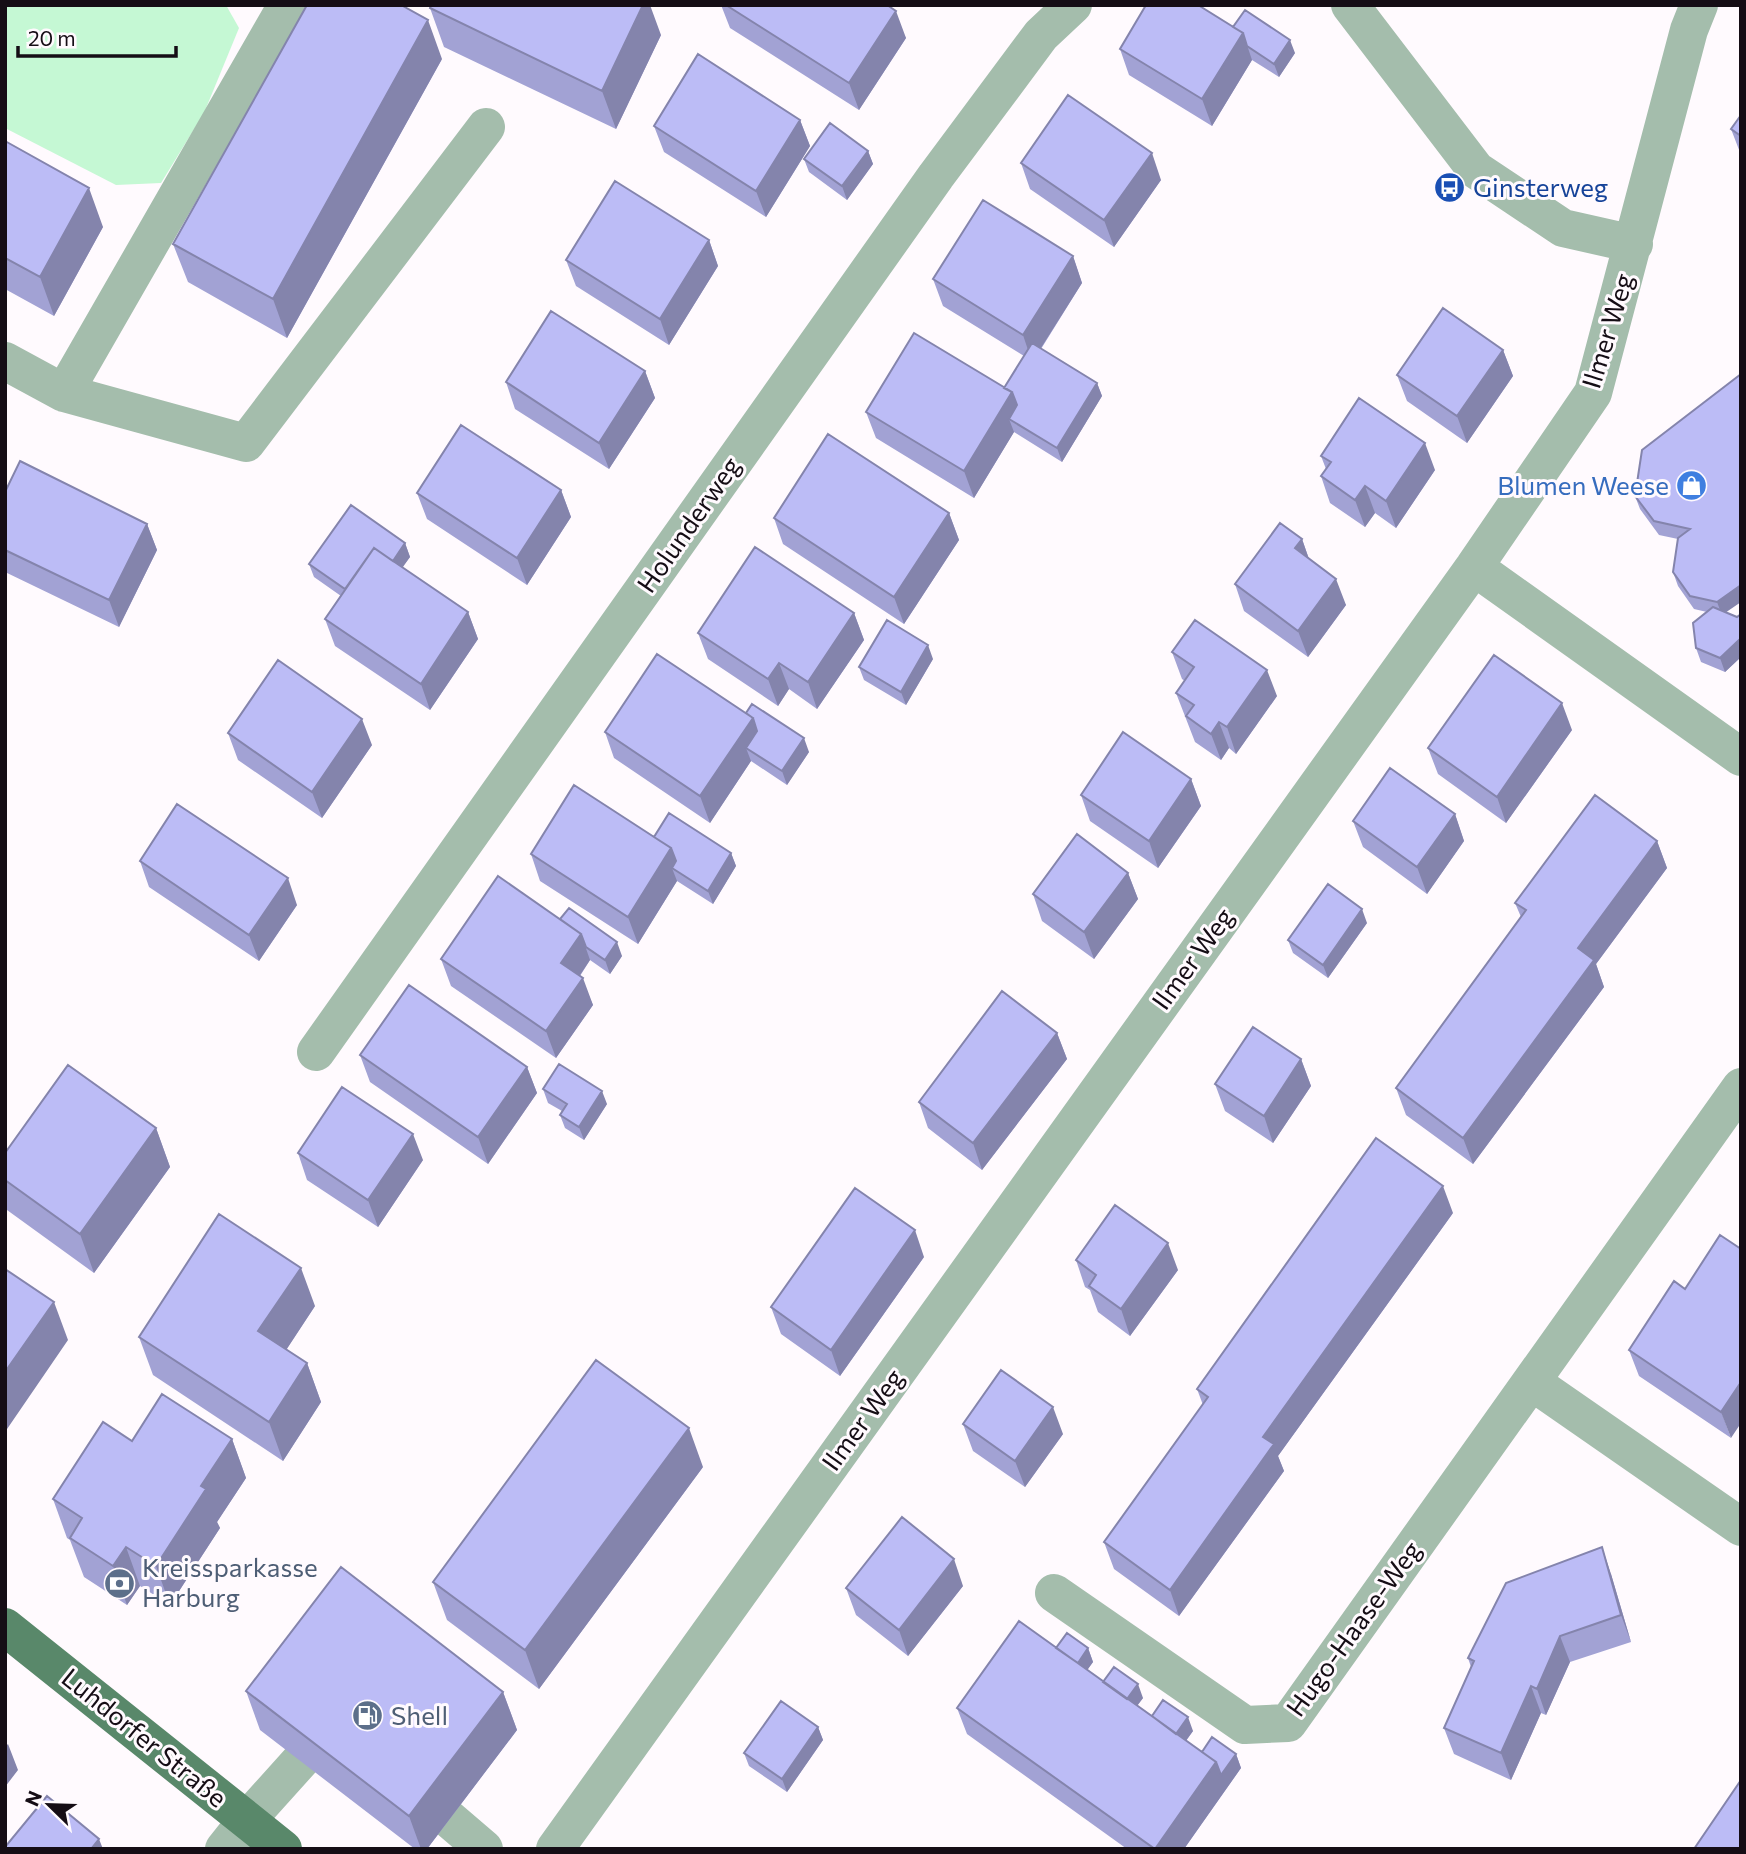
<svg xmlns="http://www.w3.org/2000/svg" width="1746" height="1854" font-family="Commissioner,sans-serif">
  <rect width="100%" height="100%" fill="#fffafe"/>
  <path fill="#c5f8d4" d="M5,5H226L239,28L204,113L161,183L116,185L5,128Z"/>
  <g fill="none" stroke-linecap="round" stroke-linejoin="round">
    <path stroke="#a4bdac" stroke-width="38" d="M1350,5L1476,170L1563,228L1634,244
      M5,361L64,393L287,5
      M64,393L246,443L486,127
      M1474,567L1741,757
      M316,1052L936,176L1041,35L1073,5
      M1532,1382L1741,1527
      M1054,1593L1245,1725L1288,1723L1741,1087
      M449,1819L484,1849
      M224,1849L247,1820L301,1760
      M555,1849L1474,567L1593,393L1689,30L1699,5"/>
    <path stroke="#59886a" stroke-width="38" d="M5,1627L283,1849"/>
  </g>
  <path fill="#a2a2d4" d="M721,5H887L906,38L859,110L730,28Z
    M430,8L661,35L616,129L444,47Z
    M1233,27L1295,53L1279,77L1252,60L1212,126L1129,75L1120,49Z
    M442,59L287,338L188,282L173,244Z
    M800,120L810,146L766,217L664,152L654,126Z
    M1731,129L1741,136V155Z
    M5,141L103,227L54,316L5,289Z
    M868,151L873,164L847,200L809,172L804,159Z
    M1021,163L1161,180L1114,247L1030,189Z
    M709,240L718,266L669,345L576,286L566,260Z
    M1073,256L1082,283L1041,349L1097,383L1102,396L1062,462L1014,432L974,498L876,438L866,412L1004,388L1024,356L943,306L933,279Z
    M1503,350L1513,376L1467,443L1407,401L1397,375Z
    M645,371L655,398L609,469L515,409L506,382Z
    M1741,374L1726,613L1737,617L1741,614V657L1725,672L1701,662L1696,648L1707,612L1694,609L1678,586L1673,572L1678,539L1659,535L1640,509L1635,496Z
    M1321,456L1435,470L1396,528L1375,513L1365,527L1330,503L1321,476L1326,469Z
    M561,490L571,517L527,585L427,519L417,493Z
    M5,492L147,524L157,550L119,627L5,572Z
    M949,513L959,540L904,624L783,544L774,518Z
    M1302,539L1309,559L1346,605L1308,657L1244,611L1235,584Z
    M405,543L410,557L402,567L468,612L478,639L430,710L335,646L325,619L341,596L314,577L309,564Z
    M854,613L864,640L817,709L789,689L778,706L708,659L698,633Z
    M1172,652L1277,696L1236,754L1229,748L1221,760L1195,742L1176,693L1185,681L1182,679Z
    M933,659L906,705L864,680L859,667Z
    M746,713L809,752L787,785L751,761L710,823L614,758L605,732Z
    M1572,730L1506,823L1438,774L1428,748Z
    M228,733L372,745L322,818L238,760Z
    M1191,779L1201,806L1158,868L1090,821L1081,795Z
    M1455,814L1464,841L1427,894L1363,847L1353,821Z
    M654,837L731,853L736,866L713,904L677,881L638,944L540,881L531,854Z
    M1657,841L1667,868L1596,964L1604,987L1473,1164L1406,1115L1396,1088L1521,917L1515,903Z
    M140,861L297,905L259,961L149,887Z
    M1128,873L1138,899L1094,959L1042,921L1033,894Z
    M560,919L622,956L610,974L590,960L580,976L593,1005L556,1058L451,986L441,959Z
    M1367,923L1328,978L1293,953L1288,940Z
    M1057,1033L1067,1059L982,1170L928,1128L919,1102Z
    M360,1055L527,1067L537,1093L488,1164L370,1082Z
    M1301,1059L1311,1086L1273,1143L1225,1111L1215,1084Z
    M543,1089L607,1104L584,1140L565,1128L560,1115L562,1111L548,1103Z
    M156,1128L170,1167L94,1273L7,1210L5,1206V1153Z
    M298,1153L423,1160L378,1227L307,1180Z
    M1453,1213L1278,1456L1284,1471L1179,1616L1114,1569L1104,1542L1203,1405L1197,1389Z
    M924,1257L840,1376L781,1334L771,1307Z
    M1076,1260L1178,1270L1130,1336L1098,1312L1090,1290L1085,1287Z
    M1674,1281L1731,1438L1639,1376L1629,1350Z
    M315,1306L286,1350L307,1363L321,1402L283,1461L153,1375L139,1337Z
    M963,1424L1063,1434L1025,1487L973,1451Z
    M232,1439L246,1478L217,1522L220,1528L170,1605L140,1586L127,1605L84,1577L70,1540L67,1538L53,1499L132,1441Z
    M703,1467L539,1689L447,1620L433,1582Z
    M1611,1574L1631,1642L1570,1662L1546,1715L1541,1713L1511,1780L1454,1754L1444,1728L1471,1667L1468,1658Z
    M963,1586L908,1656L856,1615L846,1588Z
    M1056,1648H1088L1093,1662L1087,1670L1103,1682L1143,1698L1137,1706L1152,1716L1193,1731L1186,1741L1201,1752L1236,1754L1241,1768L1184,1849H1127L967,1734L957,1708Z
    M246,1691L503,1692L517,1730L427,1849H415L260,1730Z
    M818,1727L823,1740L787,1792L749,1766L744,1753Z"/>
  <path fill="#8484ac" d="M643,5H650L661,35L616,129L602,91Z
    M896,11L906,38L859,110L849,83Z
    M428,20L442,59L287,338L273,299Z
    M1243,33L1252,60L1212,126L1202,99Z
    M1290,40L1295,53L1279,77L1274,64Z
    M800,120L810,146L766,217L756,191Z
    M868,151L873,164L847,200L842,186Z
    M1152,153L1161,180L1114,247L1104,220Z
    M89,188L103,227L54,316L40,277Z
    M709,240L718,266L669,345L660,319Z
    M1073,256L1082,283L1032,362L1023,335Z
    M1503,350L1513,376L1467,443L1457,416Z
    M645,371L655,398L609,469L599,443Z
    M1097,383L1102,396L1062,462L1057,448Z
    M1012,392L1022,419H1009L1014,432L974,498L964,471Z
    M1425,443L1435,470L1396,528L1386,501Z
    M1365,486L1375,513L1365,527L1355,500Z
    M561,490L571,517L527,585L517,558Z
    M949,513L959,540L904,624L894,597Z
    M147,524L157,550L119,627L109,600Z
    M1302,539L1311,565L1295,548Z
    M405,543L410,557L393,581L388,568Z
    M1336,579L1346,605L1308,657L1298,631Z
    M1741,585V602L1722,615L1717,602Z
    M468,612L478,639L430,710L421,684Z
    M854,613L864,640L817,709L808,682Z
    M1739,640L1741,644V657L1725,672L1720,658Z
    M928,645L933,659L906,705L901,692Z
    M779,663L789,689L778,706L768,679Z
    M1267,670L1277,696L1236,754L1227,727Z
    M1562,703L1572,730L1506,823L1497,797Z
    M753,718L762,744L746,748L751,761L710,823L700,796Z
    M362,719L372,745L322,818L312,792Z
    M1219,722L1229,748L1221,760L1211,734Z
    M804,738L809,752L787,785L782,771Z
    M1191,779L1201,806L1158,868L1149,841Z
    M1455,814L1464,841L1427,894L1417,867Z
    M1657,841L1667,868L1596,964L1604,987L1473,1164L1463,1138L1578,948Z
    M671,848L680,873L672,868L677,881L638,944L628,917Z
    M731,853L736,866L713,904L708,891Z
    M1128,873L1138,899L1094,959L1084,932Z
    M288,878L297,905L259,961L249,935Z
    M1362,909L1367,923L1328,978L1323,965Z
    M581,934L590,960L570,990L561,963Z
    M617,942L622,956L610,974L605,960Z
    M583,978L593,1005L556,1058L546,1031Z
    M1057,1033L1067,1059L982,1170L973,1143Z
    M1301,1059L1311,1086L1273,1143L1264,1116Z
    M527,1067L537,1093L488,1164L478,1137Z
    M602,1091L607,1104L584,1140L579,1127Z
    M156,1128L170,1167L94,1273L80,1234Z
    M413,1134L423,1160L378,1227L368,1200Z
    M1443,1186L1453,1213L1278,1456L1284,1471L1179,1616L1170,1590L1263,1437Z
    M915,1230L924,1257L840,1376L831,1350Z
    M1168,1243L1178,1270L1130,1336L1121,1309Z
    M301,1268L315,1306L273,1370L258,1331Z
    M54,1302L68,1340L5,1432V1372Z
    M307,1363L321,1402L283,1461L269,1422Z
    M1741,1382V1423L1731,1438L1721,1412Z
    M1053,1407L1063,1434L1025,1487L1015,1461Z
    M689,1428L703,1467L539,1689L525,1650Z
    M232,1439L246,1478L217,1522L220,1528L170,1605L156,1566L201,1486Z
    M126,1547L140,1586L127,1605L113,1566Z
    M1602,1547L1611,1574L1631,1642L1621,1615Z
    M954,1559L963,1586L908,1656L899,1630Z
    M1560,1636L1570,1662L1546,1715L1537,1689Z
    M1088,1648L1093,1662L1078,1683L1073,1670Z
    M1138,1684L1143,1698L1127,1719L1122,1705Z
    M1531,1686L1541,1713L1511,1780L1501,1753Z
    M503,1692L517,1730L427,1849H421L409,1816Z
    M1188,1717L1193,1731L1176,1754L1171,1740Z
    M818,1727L823,1740L787,1792L782,1779Z
    M8,1744L18,1770L5,1787V1747Z
    M1236,1754L1241,1768L1184,1849H1155L1216,1762Z
    M99,1839L103,1849H91Z"/>
  <path fill="#bcbcf6" stroke="#8484ac" stroke-width="2" d="M307,5H401L428,20L273,299L173,244Z
    M431,5H643L602,91L430,8Z
    M726,5H887L896,11L849,83Z
    M1146,5H1198L1243,33L1202,99L1120,49Z
    M1245,10L1290,40L1274,64L1247,46L1243,33L1233,27Z
    M698,54L800,120L756,191L654,126Z
    M1068,95L1152,153L1104,220L1021,163Z
    M1741,115V136L1731,129Z
    M830,123L868,151L842,186L804,159Z
    M5,141L89,188L40,277L5,258Z
    M615,181L709,240L660,319L566,260Z
    M983,200L1073,256L1023,335L933,279Z
    M1443,308L1503,350L1457,416L1397,375Z
    M551,311L645,371L599,443L506,382Z
    M914,333L1012,392L964,471L866,412Z
    M1032,343L1097,383L1057,448L1009,419L1017,405L1012,392L1004,388Z
    M1741,374V585L1717,602L1690,596L1673,572L1678,538L1690,529L1654,521L1635,496L1642,450Z
    M1359,398L1425,443L1386,501L1365,486L1355,500L1321,476L1331,462L1321,456Z
    M461,425L561,490L517,558L417,493Z
    M828,434L949,513L894,597L774,518Z
    M20,461L147,524L109,600L5,550V492Z
    M351,505L405,543L393,561L374,548L345,589L309,564Z
    M1280,523L1302,539L1295,548L1336,579L1298,631L1235,584Z
    M755,547L854,613L808,682L779,663L768,679L698,633Z
    M374,548L468,612L421,684L325,619Z
    M1713,607L1737,617L1741,614V641L1739,640L1720,658L1696,648L1693,623Z
    M887,620L928,645L901,692L859,667Z
    M1195,620L1267,670L1227,727L1219,722L1211,734L1186,716L1194,705L1176,693L1194,667L1172,652Z
    M657,654L753,718L700,796L605,732Z
    M1494,655L1562,703L1497,797L1428,748Z
    M278,660L362,719L312,792L228,733Z
    M752,704L804,738L782,771L746,748L757,731L753,718L746,713Z
    M1123,732L1191,779L1149,841L1081,795Z
    M1390,768L1455,814L1417,867L1353,821Z
    M574,785L671,848L628,917L531,854Z
    M1595,795L1657,841L1578,948L1594,960L1463,1138L1396,1088L1526,910L1515,903Z
    M177,804L288,878L249,935L140,861Z
    M669,813L731,853L708,891L672,868L676,861L671,848L654,837Z
    M1077,834L1128,873L1084,932L1033,894Z
    M498,876L581,934L561,963L583,978L546,1031L441,959Z
    M1328,884L1362,909L1323,965L1288,940Z
    M569,908L617,942L605,960L586,947L581,934L560,919Z
    M409,985L527,1067L478,1137L360,1055Z
    M1002,991L1057,1033L973,1143L919,1102Z
    M1253,1027L1301,1059L1264,1116L1215,1084Z
    M559,1064L602,1091L579,1127L560,1115L567,1104L543,1089Z
    M68,1065L156,1128L80,1234L5,1180V1153Z
    M342,1087L413,1134L368,1200L298,1153Z
    M1376,1138L1443,1186L1263,1437L1274,1444L1170,1590L1104,1542L1208,1397L1197,1389Z
    M855,1188L915,1230L831,1350L771,1307Z
    M1115,1205L1168,1243L1121,1309L1089,1286L1096,1275L1076,1260Z
    M219,1214L301,1268L258,1331L307,1363L269,1422L139,1337Z
    M1720,1235L1741,1249V1382L1721,1412L1629,1350L1674,1281L1685,1289Z
    M5,1269L54,1302L5,1372Z
    M596,1360L689,1428L525,1650L433,1582Z
    M1001,1370L1053,1407L1015,1461L963,1424Z
    M162,1394L232,1439L201,1486L206,1489L156,1566L126,1547L113,1566L70,1538L82,1518L53,1499L103,1422L132,1441Z
    M902,1517L954,1559L899,1630L846,1588Z
    M1602,1547L1621,1615L1560,1636L1537,1689L1531,1686L1501,1753L1444,1728L1474,1661L1468,1658L1506,1583Z
    M341,1567L503,1692L409,1816L246,1691Z
    M1019,1621L1216,1762L1155,1849L957,1708Z
    M1067,1633L1088,1648L1078,1663L1056,1648Z
    M1114,1667L1138,1684L1127,1699L1103,1682Z
    M1163,1700L1188,1717L1176,1734L1152,1716Z
    M781,1701L818,1727L782,1779L744,1753Z
    M1212,1737L1236,1754L1221,1775L1216,1762L1202,1752Z
    M1741,1780V1849H1694Z
    M47,1796L99,1839L91,1849H5V1847Z"/>
  <defs>
    <symbol id="bus-disc" viewBox="-11 -11 22 22"><circle r="9.5" fill="#1a4fb4" stroke="#fffafe"/><path d="M-5-6H5V4H4V6H2V4H-2V6H-4V4H-5ZM-3.5-4V0h7V-4ZM-3.5 1.2v1.5H-2V1.2ZM2 1.2v1.5H3.5V1.2Z" fill="#fff"/></symbol>
    <symbol id="shop-disc" viewBox="-11 -11 22 22"><circle r="9.5" fill="#3f7fe0" stroke="#fffafe"/><path d="M-5-2.5h2.3a2.7 3.5 0 0 1 5.4 0H5L5.5 6h-11ZM-1.5-2.5h3a1.5 2.3 0 0 0-3 0Z" fill="#fff"/></symbol>
    <symbol id="bank-disc" viewBox="-11 -11 22 22"><circle r="9.5" fill="#5c6f8a" stroke="#fffafe"/><path d="M-6-4H6V4H-6ZM0-2.3a2.3 2.3 0 1 0 0 4.6a2.3 2.3 0 1 0 0-4.6Z" fill="#fff"/></symbol>
    <symbol id="fuel-disc" viewBox="-11 -11 22 22"><circle r="9.5" fill="#5c6f8a" stroke="#fffafe"/><path d="M-5.5-6h7V0h2V4h1.3V-2.5L3-4.5l.8-.8L6-3V5H2.5V1h-1V6h-7ZM-4.2-4.7v3.2H.2V-4.7Z" fill="#fff"/></symbol>
  </defs>
  <g fill-rule="evenodd">
    <use href="#bus-disc" x="1432" y="170" width="35" height="35"/>
    <use href="#shop-disc" x="1674" y="468" width="35" height="35"/>
    <use href="#bank-disc" x="102" y="1566" width="35" height="35"/>
    <use href="#fuel-disc" x="350" y="1698" width="35" height="35"/>
  </g>
  <g text-anchor="middle" stroke-width="6" stroke-linejoin="round" paint-order="stroke">
    <g font-size="26" fill="#164399" stroke="#fffafe" text-anchor="start">
      <text x="1473" y="197">Ginsterweg</text>
    </g>
    <g font-size="26" fill="#150d15" stroke="#fffafe">
      <text transform="translate(1608 331) rotate(-73)" y="9">Ilmer Weg</text>
      <text transform="translate(689 525) rotate(-55)" y="9">Holunderweg</text>
      <text transform="translate(1193 959) rotate(-54)" y="9">Ilmer Weg</text>
      <text transform="translate(863 1420) rotate(-54)" y="9">Ilmer Weg</text>
      <text transform="translate(1354 1629) rotate(-54)" y="9">Hugo-Haase-Weg</text>
      <text transform="translate(144 1738) rotate(39)" y="9">Luhdorfer Straße</text>
    </g>
    <g font-size="26" fill="#366cbe" stroke="#fffafe" text-anchor="end">
      <text x="1669" y="495">Blumen Weese</text>
    </g>
    <g font-size="26" fill="#4e5e75" stroke="#fffafe" text-anchor="start">
      <text x="142" y="1577">Kreissparkasse<tspan x="142" dy="30">Harburg</tspan></text>
      <text x="391" y="1725">Shell</text>
    </g>
  </g>
  <rect width="1746" height="1854" fill="none" stroke="#150d15" stroke-width="14"/>
  <g transform="translate(49 1805) rotate(293)" stroke="#fffafe" stroke-width="5" paint-order="stroke">
  <path d="M0-5L12 26L0 18L-12 26Z" fill="#150d15"/>
  <text y="-10" font-size="19" font-weight="bold" text-anchor="middle" fill="#150d15">N</text>
  </g>
  <path d="M18 46v10h158v-10" fill="none" stroke="#150d15" stroke-width="3.5"/>
  <text x="28" y="46" font-size="21" fill="#150d15" stroke="#fffafe" stroke-width="5" paint-order="stroke">20 m</text>
</svg>
